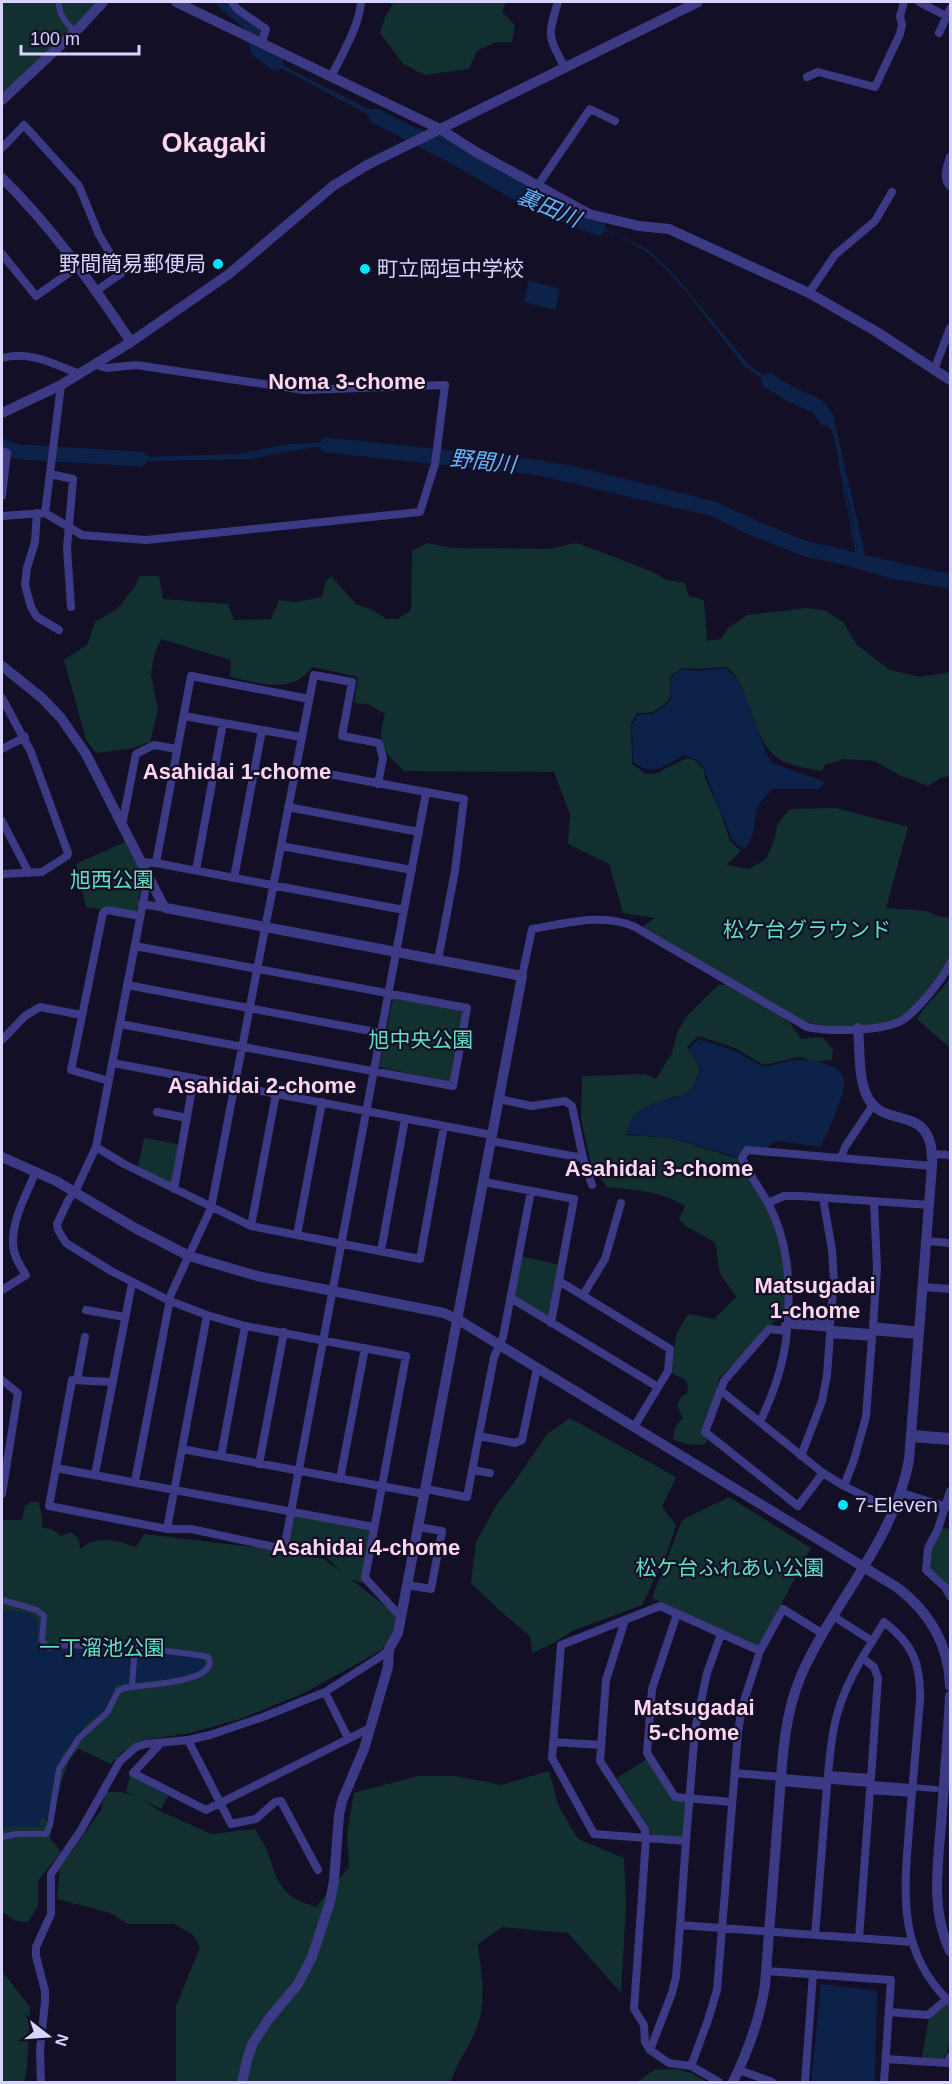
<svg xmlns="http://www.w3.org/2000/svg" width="952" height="2084" font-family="Arial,'Noto Sans JP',sans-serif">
  <rect width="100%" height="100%" fill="#130f26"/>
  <path fill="#12302f" d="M2,2H97L82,19L2,94Z
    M394,2H506L502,12L515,25L512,42H495L477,51L469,69L425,75L403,64L380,33L385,17Z
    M427,543L453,548L548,549L577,543L653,572L667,580L685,583L689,596L704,600L707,641L721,639L728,628L747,615L807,608L824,610L843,622L857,645L890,670L920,677L950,672V776L940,778L928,786L899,775L875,761L844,759L825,765L822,771C809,768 792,767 781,760C750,742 754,690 727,667L696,669L682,668L670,676V698C660,710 653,714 637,713L631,724L632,764L646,774L657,773L687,758L694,760L704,769L705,778L719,808L730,841L741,851L721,870L727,865L749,869L766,859L775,838L777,825L789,809L836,808L908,827L886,908L926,911L941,917H950C950,930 952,947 950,959C946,971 936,980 928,989C920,998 912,1010 903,1016C883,1029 824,1028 802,1021L641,928L655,918L623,913L609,864L568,844L570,814L554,772L404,771C381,750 377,743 385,714L368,704L354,703L358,677L313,667C308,671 303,677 298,680C278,691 251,681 230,677L231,660L161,639L154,656L151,675L158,710L150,742L130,749L96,753L86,740L64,660L87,645L95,622L117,609L134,588L140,576H159L163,599L228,604L234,620L271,619L279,600L296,602L322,597L325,583L331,576L356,604L373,610L386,619H398L411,610L412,551Z
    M125,842L143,875L136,914L86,907L76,864Z
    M950,978V1048L917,1019C926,1003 940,993 950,978Z
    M718,985H729L772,1010L790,1023L801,1039L822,1037L833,1049L832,1060L814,1062L800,1057L764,1065L733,1047L698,1036L687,1047L700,1068C697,1077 695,1087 687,1093C684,1096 678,1096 674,1097C651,1105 632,1107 626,1135L671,1138L736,1158L743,1164L769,1212L782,1245L786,1306L781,1315L719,1379L704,1435L707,1441L703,1445C691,1445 683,1444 673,1439L675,1427L683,1418L677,1405L681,1397L687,1393L688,1387L686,1380L672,1373L676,1335L688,1314L714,1319L736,1297L720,1273L715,1242L687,1227L679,1219L685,1206C661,1191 635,1190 607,1187L592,1168L581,1119L582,1076L645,1074L656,1079L672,1053L677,1033L686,1017Z
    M393,998L455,1008L463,1012L450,1082L379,1067Z
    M144,1138L178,1144L172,1185L138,1168Z
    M521,1256L560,1265L550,1321L513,1298Z
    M570,1418L676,1477L662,1507L676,1525L667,1553L642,1605L572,1631L554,1643L532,1653L530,1636L498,1609L471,1583L476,1542L497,1504L516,1480L547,1434Z
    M729,1497L811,1548L758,1648L652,1598L682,1520Z
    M30,1502H39L42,1516V1527L53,1530L61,1536L71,1532L79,1540L80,1549C98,1535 116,1540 136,1547L144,1534L253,1547L324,1559L342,1572L326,1557L285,1550L293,1513L372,1529L362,1583L352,1580L394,1613L396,1622L391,1639L380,1651L304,1693L240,1719L190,1733L144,1740L122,1752L111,1764L79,1749C61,1760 55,1817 50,1838L61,1852L38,1881V1906L28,1922L16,1921L2,1912V1520H22L25,1506Z
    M941,1528L950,1529V1586H945L927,1570L930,1549Z
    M647,1759L673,1800L687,1802L684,1838L652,1835L617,1778Z
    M549,1771L558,1805L578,1839L624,1858L626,1905L621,1993L568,1933L502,1927L478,1944C481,1973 487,2000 477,2028C469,2047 457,2062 451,2082H176V2006L200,1947L193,1935L174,1924H128L110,1913L57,1899L60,1868L101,1810L105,1792H121L137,1797L126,1792L130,1775L168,1796L161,1809L143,1800L158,1810L211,1834L255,1829C258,1835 262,1840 265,1846C274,1865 274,1885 294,1898C301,1902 309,1904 316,1907L349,1867L347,1834L354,1793L418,1776H455L501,1785Z
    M2,1971L30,2007L27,2069L24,2082H2Z
    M945,2005L950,2007C950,2018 952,2056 942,2059C936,2060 928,2058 922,2057L929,2018Z
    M677,2069L692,2073L707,2082H637L654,2070Z"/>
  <path fill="#0c2248" d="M221,2H227L253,24L263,51L291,70L379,114L445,138L599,226L647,249L672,272L749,365L771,381L815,396L827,407L833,418L837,432L865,555L950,574V580L809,549L714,507L662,493L564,469L519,462L443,457L357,447H316L248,459L106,462L29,453L2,447V444L28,450L111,458L237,454L289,444L338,442L505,455L573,466L690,495L722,505L811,544L858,553L849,502L833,434L824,417L811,402L774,387L745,367L689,295L666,269L650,254L621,237L587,224L496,175L439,139L369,115L264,59C257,51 258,41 253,32C247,21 229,13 221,2Z
    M529,280L560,289L555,310L524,302Z
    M726,668C751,689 755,735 772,763L823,781V785L819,789H773C766,795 760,801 757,809C753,823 756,837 745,848L738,846L732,839L706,775C704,763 694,758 684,755C663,767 654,777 633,762L632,725L638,715C654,715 661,711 671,699V677L682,669L697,671Z
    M699,1039L735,1051L764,1067C775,1065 789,1060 800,1060C814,1060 841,1064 844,1080C846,1093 827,1133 821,1147L779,1141L770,1144L768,1148L737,1157L671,1138L626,1134C635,1106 649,1105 675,1098C679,1096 684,1096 688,1093C695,1087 698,1077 701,1068L688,1049Z
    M2,1611L30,1613L38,1622V1639L49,1651L68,1647L87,1649L104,1641C136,1653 170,1652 204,1658L205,1669L185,1677L116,1685L108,1706L98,1716L89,1721L63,1754L52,1788L49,1821L46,1822L44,1817L38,1820L41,1827C26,1828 17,1826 2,1829Z
    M821,1984L877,1991L875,2082H811Z"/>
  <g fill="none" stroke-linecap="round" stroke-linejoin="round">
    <path stroke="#0c2248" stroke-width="2" d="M839,460L858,561"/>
    <path stroke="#0c2248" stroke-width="15" d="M224,2L252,25L258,50L276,63
      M376,116L453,156L534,203L598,228
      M769,381L792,395L818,407L826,418
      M327,445L535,467L714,509L750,527L809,550L832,554L893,571L950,581
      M2,446L20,452L140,459"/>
    <path stroke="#3d3a85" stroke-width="6" d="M59,2C58,14 67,24 75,32
      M784,1325L919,1336
      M911,1439L950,1442
      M2,1600L37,1610L44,1616L42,1641L49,1648L64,1645L86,1646L103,1639L135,1647L198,1655L208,1657C222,1683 139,1685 124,1688L118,1691L107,1713L79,1738L59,1769L50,1825L46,1834H16L2,1837
      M132,1686L135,1647
      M781,1777L936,1789"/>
    <path stroke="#3d3a85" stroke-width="8" d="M232,2L237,9L266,29L262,42
      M558,2C547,38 548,35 565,68
      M919,2L950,18
      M939,33L950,9
      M331,77C342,54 359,27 361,2
      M807,77L818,72L875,87L900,34L902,25L900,16L904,2
      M2,148L24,125L79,186L99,235L122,273L96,291
      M950,157C947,167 942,178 950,186
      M538,185L590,109L615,121
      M2,254L36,296L79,266
      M809,293L835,255L875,221L892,192
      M2,358C28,350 55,364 79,374
      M934,370L950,328
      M2,451L7,453L2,496
      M50,474L73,479L67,548L71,607
      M37,513L35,542L27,568L25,585L31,607L37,617L59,630
      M45,513L61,385
      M2,516L45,513L82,535L146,540L420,512L435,464L445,385L304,390L136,365L107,368L96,365
      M2,698L31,752L68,853L67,856L42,872L2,874
      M184,716L301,737
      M2,749L25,737
      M296,768L464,799L455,871L438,960
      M288,807L419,832
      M2,821L29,873
      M122,825L136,754L154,745L177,749
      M281,846L412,870
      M140,862L156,863L404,910
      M156,863L191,676L309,699
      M196,870L223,723
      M148,877L96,1147L75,1192L69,1199L57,1224L58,1230L66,1243L111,1271L170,1301L207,1315L245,1326L406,1356L365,1578L401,1617
      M234,878L262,730
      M142,904L166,908
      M522,976L532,929C565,924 603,912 635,927L807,1027C830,1032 878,1031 899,1022C913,1016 944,978 950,963
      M127,985L381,1033
      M120,1024L453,1086L467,1008L135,946
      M2,1040L25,1016L40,1007L81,1015
      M113,1063L492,1135
      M109,1081L71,1070L103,913L107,910L140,916
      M499,1099L531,1106L565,1101L572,1106L583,1158L592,1185
      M157,1112L187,1118
      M491,1141L583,1158
      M96,1147L124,1164L251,1226L420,1259L444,1126
      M933,1154L950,1155
      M841,1158L845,1147L873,1105
      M484,1182L574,1199L551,1323
      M174,1189L194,1078
      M823,1198L832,1250L834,1281L830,1323L788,1320C790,1278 788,1241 768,1203C759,1188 749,1174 742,1158L747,1150L932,1166
      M874,1202L877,1268L873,1326L920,1331
      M768,1203L784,1196H800L929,1205
      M251,1226L276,1094
      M297,1235L322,1102
      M926,1241L950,1243
      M381,1251L405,1119
      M559,1281L670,1349L668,1371L634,1427
      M923,1287L950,1289
      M2,1290L26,1275C20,1266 13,1255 13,1244C12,1219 27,1193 36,1171
      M583,1295L605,1259L621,1203
      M511,1298L658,1387
      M86,1310L125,1317
      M2,1380L18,1393L2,1494
      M77,1380L85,1337
      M112,1382L72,1380L49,1506L167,1529H191L284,1549L426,793
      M720,1390L823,1473L844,1486L895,1511
      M760,1422C774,1392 784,1364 787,1331L769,1329L724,1381L705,1432L798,1506L823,1473
      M912,1434L950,1437
      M479,1436L515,1443L522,1440L537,1368
      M182,1449L424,1494
      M221,1456L245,1326
      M801,1456L822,1401L827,1375L830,1334L872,1337L866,1417L854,1460L844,1486
      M259,1464L284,1332
      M56,1468L374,1527
      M472,1470L490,1473
      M95,1474L132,1283
      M340,1479L365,1348
      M135,1481L171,1294L211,1208L314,675L352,682L342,736L379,743L383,758L378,784
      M426,1489L467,1497L494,1357L503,1337L531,1191
      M950,1491L938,1529L928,1548L926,1570L945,1587L950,1596
      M902,1493L947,1507
      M167,1529L207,1315
      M407,1585L431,1589L442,1531L418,1527
      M677,1614L652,1689L647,1753L675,1797L732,1802
      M833,1616L872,1641
      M625,1620L606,1680L600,1761L645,1830L646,1838L634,2009L644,2025L645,2042L650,2050L669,2063L691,2066L719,2082
      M721,1634L707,1673L695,1730L686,1841L594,1834L552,1758L561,1645L660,1606L760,1651
      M862,1658L884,1622C913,1644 921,1664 920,1700C917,1739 913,1777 910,1816C905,1884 894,1950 950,2002
      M862,1658L874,1667L878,1678L871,1778L828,1775C832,1726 837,1701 862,1658Z
      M325,1692L348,1738
      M188,1740L231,1824L256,1819L275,1802L281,1801L318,1870
      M553,1742L601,1745
      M160,1744L133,1773L206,1810L370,1728
      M735,1773L781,1777
      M781,1782L827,1786L815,1935
      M686,1841L680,1925L912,1942
      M859,1938L870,1790L912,1793
      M766,1971L891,1980L884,2082
      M889,2012L928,2015L947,1999
      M650,2050L672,1993L676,1977L680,1925
      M886,2059L947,2063L950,2057
      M691,2066L708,2020L717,1990L738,1732L742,1707L760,1651L783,1609L823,1634
      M739,2070L772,2082
      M41,2082L40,2050L45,2002V1991L36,1956V1947L51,1914V1874L81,1830L120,1761L136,1747L146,1744L188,1740L210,1735L263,1717L325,1692L383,1655L389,1649
      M805,2082L813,1974"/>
    <path stroke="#3d3a85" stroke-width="10" d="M176,2L440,129L476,152L589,214L639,226L669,229L809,293L877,332L950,380
      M2,100L80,27L103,2
      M2,178C52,227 92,284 131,342
      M2,413L61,385L131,342L229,274L333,186L367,165L698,2
      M2,666L42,698L61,718L86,754L163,905L166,908L522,976L398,1633L389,1649L388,1667L364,1749L342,1801L339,1815L334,1881L330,1902L312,1957L298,1984L268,2020L253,2043L247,2060L242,2082
      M2,1157L56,1181L135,1228L189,1256L257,1276L444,1313L457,1319L898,1588C930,1613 949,1645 950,1686
      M950,1696C948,1735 945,1773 942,1811C939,1859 929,1907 950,1951
      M733,2082C748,2051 760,2019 765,1985C769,1929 774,1873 778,1817C782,1770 782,1722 800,1678C832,1603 894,1542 909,1460L932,1166C935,1101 886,1131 868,1098C858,1081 860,1048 858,1028"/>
  </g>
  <g fill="#00e5ff" stroke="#130f26" stroke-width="2">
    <circle cx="218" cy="264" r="6"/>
    <circle cx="365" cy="269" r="6"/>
    <circle cx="843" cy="1505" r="6"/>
  </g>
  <g text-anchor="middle" stroke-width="4.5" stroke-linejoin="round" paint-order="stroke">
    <g font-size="21" fill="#d9d4ff" stroke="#130f26" text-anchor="start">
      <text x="206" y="271" text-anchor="end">野間簡易郵便局</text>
      <text x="377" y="276">町立岡垣中学校</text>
      <text x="855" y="1512">7-Eleven</text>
    </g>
    <g font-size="21" fill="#5fe0c0" stroke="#130f26">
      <text x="112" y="887">旭西公園</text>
      <text x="807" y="937">松ケ台グラウンド</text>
      <text x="421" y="1047">旭中央公園</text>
      <text x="730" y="1575">松ケ台ふれあい公園</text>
      <text x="102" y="1655">一丁溜池公園</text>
    </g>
    <g font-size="22" font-style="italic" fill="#62b6ff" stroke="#130f26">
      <text transform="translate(549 207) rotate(23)" y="8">裏田川</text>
      <text transform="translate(483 461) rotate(6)" y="8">野間川</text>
    </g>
    <g font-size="22" font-weight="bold" fill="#ffd6f0" stroke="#130f26">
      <text x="347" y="389">Noma 3-chome</text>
      <text x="237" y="779">Asahidai 1-chome</text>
      <text x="262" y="1093">Asahidai 2-chome</text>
      <text x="659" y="1176">Asahidai 3-chome</text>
      <text x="815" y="1293">Matsugadai<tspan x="815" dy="25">1-chome</tspan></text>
      <text x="366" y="1555">Asahidai 4-chome</text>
      <text x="694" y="1715">Matsugadai<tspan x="694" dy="25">5-chome</tspan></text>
    </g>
    <g font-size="27" font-weight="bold" fill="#ffd6f0" stroke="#130f26">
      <text x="214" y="152">Okagaki</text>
    </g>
  </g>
  <rect width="952" height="2084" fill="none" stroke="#d9d4ff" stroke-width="6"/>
  <g transform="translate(48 2036) rotate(107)" stroke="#130f26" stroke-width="4.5" paint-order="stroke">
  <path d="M0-4.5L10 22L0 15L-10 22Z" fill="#d9d4ff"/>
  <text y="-9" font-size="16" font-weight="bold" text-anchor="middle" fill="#d9d4ff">N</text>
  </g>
  <path d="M21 45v9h118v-9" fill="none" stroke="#d9d4ff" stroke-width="3"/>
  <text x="30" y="45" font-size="18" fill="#d9d4ff" stroke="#130f26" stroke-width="4.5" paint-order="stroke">100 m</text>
</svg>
